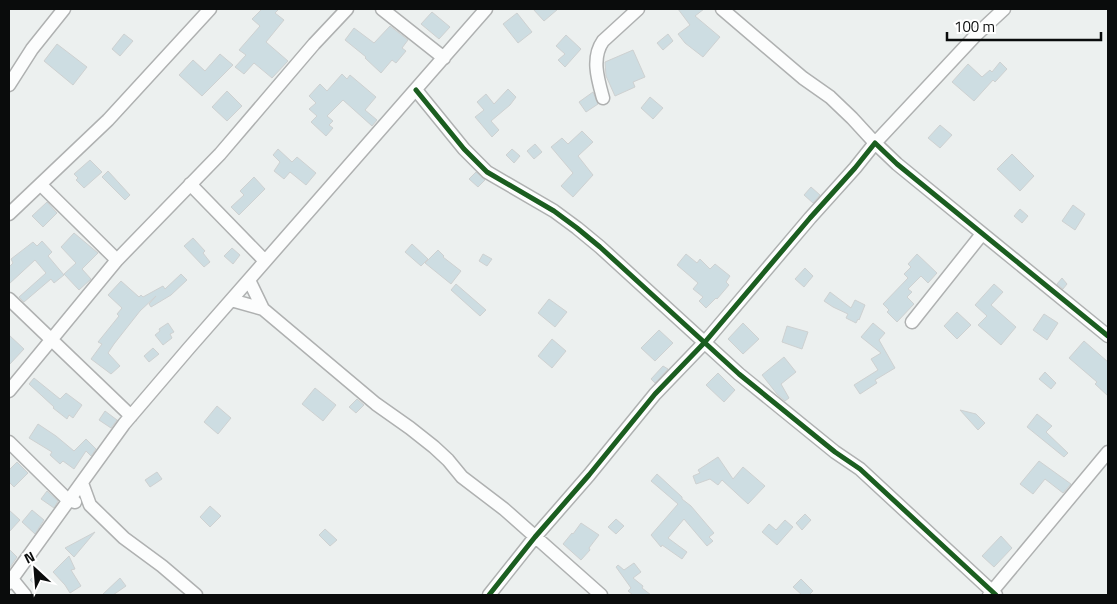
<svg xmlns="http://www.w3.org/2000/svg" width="1117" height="604" font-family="'Titillium Web',sans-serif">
  <rect width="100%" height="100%" fill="#ecf0ef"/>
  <path fill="#cddde2" stroke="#ced1d1" d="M262,9H279L275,13L284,20L266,42L288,61L272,78L254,63L244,74L235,67L246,55L239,50L260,26L252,19Z
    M533,9H558L544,21Z
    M678,9H704L695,16L720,37L703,57L685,43L678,34L690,25Z
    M432,12L450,27L439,39L421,24Z
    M517,13L532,32L518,43L503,24Z
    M390,26L408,40L402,48L406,51L396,63L392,60L381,73L365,58L366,57L345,40L354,28L374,43Z
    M124,34L133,41L120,56L112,49Z
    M668,34L673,41L663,50L657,43Z
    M566,35L581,49L565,67L558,60L565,54L556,46Z
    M57,44L87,67L73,85L44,61Z
    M633,50L645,77L633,82L635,87L615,96L606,76L605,62Z
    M220,54L233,65L202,96L179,75L193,60L205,71Z
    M1000,62L1007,69L995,82L993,80L974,101L952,82L968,64L982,77L990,70L992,72Z
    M342,74L347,79L350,75L376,97L365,110L377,120L372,126L343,100L327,116L333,121L329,125L333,128L326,136L311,122L317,116L309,109L316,103L309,96L320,84L327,91Z
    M508,89L516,97L510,105L491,121L499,130L492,137L475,117L484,110L477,102L486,94L494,104Z
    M227,91L242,106L227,121L212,107Z
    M593,92L598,104L586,112L579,102Z
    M650,97L663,108L653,119L641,108Z
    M940,125L952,135L940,148L928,138Z
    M582,131L593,142L578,156L593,175L573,197L561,186L573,173L551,147L562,138L568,144Z
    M535,144L542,152L534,159L527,151Z
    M278,149L292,162L297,157L316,173L306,185L290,172L284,179L274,171L280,162L273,155Z
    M512,149L520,156L514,163L506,155Z
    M1012,154L1034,176L1020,191L997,169Z
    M90,160L102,172L84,188L76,180L78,178L74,174Z
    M108,171L130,195L125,200L102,177Z
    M476,172L485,180L478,187L469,179Z
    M254,177L265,189L239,215L231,207L244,195L240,191Z
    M811,187L820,195L813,203L804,195Z
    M47,202L57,213L43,227L32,216Z
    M1073,205L1085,214L1075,230L1062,221Z
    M1020,209L1028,216L1022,223L1014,216Z
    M74,233L98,253L82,269L91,279L79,290L64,274L76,263L61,247Z
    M193,238L205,251L203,253L210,262L204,267L184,246Z
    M42,241L52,252L48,256L64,275L54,283L51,279L24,302L19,297L46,273L35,260L9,284V267L13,263L11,259L33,242L37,246Z
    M412,244L428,259L421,266L405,252Z
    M232,248L240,255L233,264L224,256Z
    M438,250L444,256L443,257L461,271L451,284L425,263Z
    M483,254L492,259L487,266L479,261Z
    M686,254L697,263L700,259L710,269L715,264L730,276L726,282L729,285L717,299L716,298L706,308L699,301L703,297L693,289L698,283L677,265Z
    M917,254L937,273L928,283L921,276L908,289L912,292L907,297L914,304L897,322L887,312L889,310L883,304L908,278L904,274L911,267L908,264Z
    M805,268L813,276L804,287L795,279Z
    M181,274L187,280L171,295L151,307L149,304L156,296L140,311L114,344L108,353L120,366L111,374L91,359L102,344L98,342L119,316L117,314L122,308L108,295L121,281L139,297L141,295L143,297L163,286L165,289Z
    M1062,278L1067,284L1063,289L1057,284Z
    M456,284L486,310L480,316L451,290Z
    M994,284L1003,292L991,305L1016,327L1001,345L978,325L987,316L975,305Z
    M830,292L851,308L855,300L865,305L859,320L858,319L856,323L846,318L848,314L833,307L824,301Z
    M549,299L567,312L555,327L538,313Z
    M957,312L971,325L957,339L944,326Z
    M1044,314L1058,323L1047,340L1033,330Z
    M168,323L174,332L170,334L172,338L163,345L155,335L160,331L159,329Z
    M743,323L759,339L743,354L728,339Z
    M873,323L885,333L879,340L895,368L875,380L877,383L860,394L854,385L878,370L871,359L881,353L861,337Z
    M787,326L808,332L802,349L782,342Z
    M659,330L673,343L655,361L641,348Z
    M9,335L24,349L9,365Z
    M552,339L566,351L552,368L538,356Z
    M1084,341L1108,362V396L1095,384L1097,382L1069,358Z
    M153,348L159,354L149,362L144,356Z
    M784,357L796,372L781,384L789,398L785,401L777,394L762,375Z
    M663,366L668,369L655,383L651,379Z
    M1045,372L1056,383L1051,389L1039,379Z
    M718,373L735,390L724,402L706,385Z
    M34,378L60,399L66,393L82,405L73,418L69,415L67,419L53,408L54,407L29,384Z
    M315,388L336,405L323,421L302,404Z
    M357,399L364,405L356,413L349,407Z
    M217,406L231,418L218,434L204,422Z
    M960,410L976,414L985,423L978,430Z
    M105,411L117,420L111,428L99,420Z
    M1037,414L1052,426L1046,432L1068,453L1064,457L1027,427Z
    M38,424L56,436L74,451L86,439L96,449L91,456L86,451L74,469L63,461L60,464L50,455L52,452L29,438Z
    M718,457L733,479L743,467L765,486L748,504L722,480L718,485L710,479L696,484L693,476L700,473L698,470Z
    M1039,461L1071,484L1063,493L1045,479L1033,494L1020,484Z
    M17,462L28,473L14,487L9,482V470Z
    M157,472L162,479L150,487L145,480Z
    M657,474L682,497V499L691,506L714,533L709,537L713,541L707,546L684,519L668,538L687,552L682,559L662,545L661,547L651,535L678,504L651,481Z
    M47,491L58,501L54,508L41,499Z
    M210,506L221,516L210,527L200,517Z
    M9,510L20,520L9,532Z
    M32,510L44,520L35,534L22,522Z
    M805,514L811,520L802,530L796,523Z
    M616,519L624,526L616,534L608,527Z
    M785,520L793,527L777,545L762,532L769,524L776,530Z
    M581,523L599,535L589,548L590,550L581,560L563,544L572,533L573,534Z
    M325,529L337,540L330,546L319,535Z
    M95,532L74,557L65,548Z
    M1001,536L1012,548L994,567L982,556Z
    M9,549L17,557L9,569Z
    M69,556L75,569L71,570L81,586L70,593L65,585L53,572Z
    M634,563L641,572L633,578L643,586L642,588L651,595H633L628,591L631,588L616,567L618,565L624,570Z
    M39,571L46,578L37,587L30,580Z
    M120,578L126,586L113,595H102Z
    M801,579L813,591L809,595H802L793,587Z"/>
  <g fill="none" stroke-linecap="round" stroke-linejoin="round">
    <defs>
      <path id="street" d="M382,9L444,58
        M722,9L803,78L830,97L852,118L875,143L976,35L1004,9
        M9,85L32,49L64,9
        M416,90L464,149L487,172L554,211L577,228L600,247L739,374L835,452L860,469L996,595
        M603,98C598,80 591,58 603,41L638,9
        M190,184L265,261
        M41,185L117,260L220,154L314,44L347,9
        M9,214L108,120L210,9
        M249,280L263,309L376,404L410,428L434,447L448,460L462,477L504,509L601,595
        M9,299L131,416
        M231,300L263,309
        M912,322L982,234
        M9,391L117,260
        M9,442L68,500L75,502
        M82,483L90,505L124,538L162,566L196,595
        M12,579L25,595
        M9,583L124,424L189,348L486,9
        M489,595L535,537L589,475L655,394L705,342L810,218L855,168L875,143L897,164L1108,336
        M989,595L1108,452"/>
    </defs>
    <use href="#street" stroke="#afb1b1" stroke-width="15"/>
    <use href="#street" stroke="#fcfdfd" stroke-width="12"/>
    <defs>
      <path id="cycleway" d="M416,90L464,149L487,172L554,211L577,228L600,247L739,374L835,452L860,469L996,595
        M489,595L535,537L589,475L655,394L705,342L810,218L855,168L875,143L897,164L1108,336"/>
    </defs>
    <use href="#cycleway" stroke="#fff" stroke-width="8"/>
    <use href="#cycleway" stroke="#1b5e20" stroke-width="5"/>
  </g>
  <rect width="1117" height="604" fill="none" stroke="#0a0c0c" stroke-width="20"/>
  <g transform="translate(35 569) rotate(334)" stroke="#ffffff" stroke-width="4" paint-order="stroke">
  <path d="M0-4L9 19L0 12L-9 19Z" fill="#0a0c0c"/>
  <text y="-8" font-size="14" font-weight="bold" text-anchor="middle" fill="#0a0c0c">N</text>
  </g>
  <path d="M947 32v8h154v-8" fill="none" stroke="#0a0c0c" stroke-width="2.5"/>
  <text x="954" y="32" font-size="15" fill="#0a0c0c" stroke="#ffffff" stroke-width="4" paint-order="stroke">100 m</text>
</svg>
